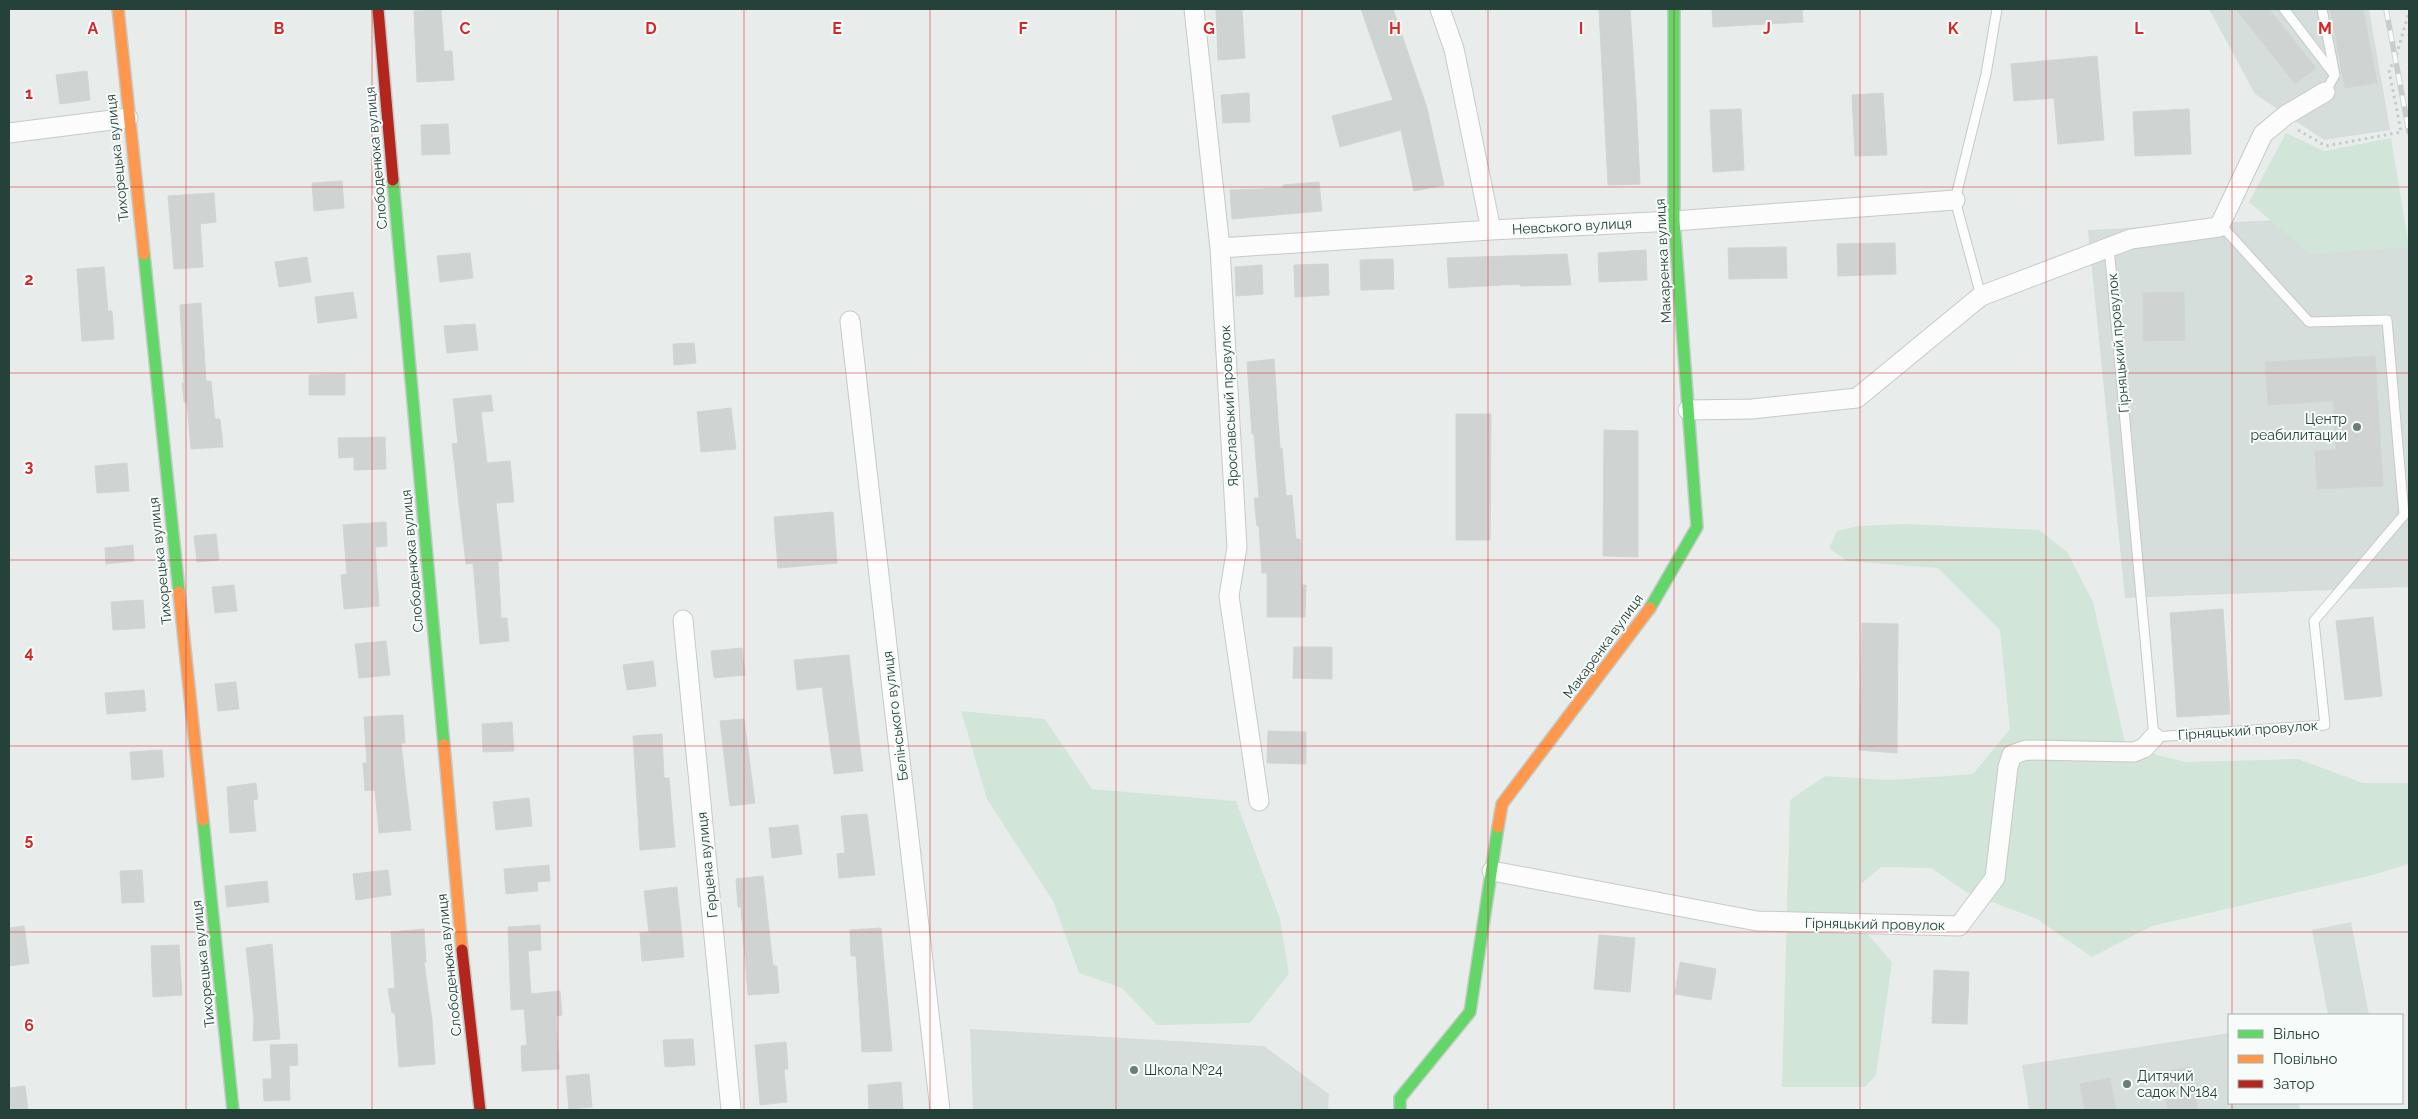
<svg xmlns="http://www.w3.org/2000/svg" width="2418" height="1119" font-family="Raleway,sans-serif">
  <rect width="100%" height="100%" fill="#e8edeb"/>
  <path fill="#d6dedb" d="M2209,9H2369L2390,130L2324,140L2255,94Z
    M2403,213L2409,258V587L2125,598L2088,230Z
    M2351,922L2369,1015H2328L2312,930Z
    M970,1029L1264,1046L1329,1094L1328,1110H973Z
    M2229,1033V1103H2299L2300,1110H2029L2022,1065Z"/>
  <path fill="#d1e6d8" d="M2286,133L2324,151L2391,138L2409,247L2310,254L2249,202Z
    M1906,524L2039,530L2067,552L2093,602L2126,747L2186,762L2298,759L2363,783H2409V864L2369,876L2152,926L2092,957L2037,919L1968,893L1931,868L1881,867L1861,884V926L1892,962L1876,1075L1865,1087H1782L1790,800L1825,776L1888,780L1973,774L2010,729L2000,630L1938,568L1847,561L1829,548L1837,531L1858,526Z
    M961,711L1045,719L1092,789L1236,801L1280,919L1289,974L1250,1023L1157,1025L1122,988L1079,973L1053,901L987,799Z"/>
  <path fill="#cfd4d2" stroke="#d1d6d4" d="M441,9L444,51H452L454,80L417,82L414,11Z
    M1216,9H1242L1245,58L1218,60Z
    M1361,9H1393L1427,108L1444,185L1414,191L1401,130L1340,147L1332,116L1393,100Z
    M1599,9H1630L1636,99L1640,184L1608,185Z
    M1712,9H1802L1803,22L1713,27Z
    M2236,9H2269L2316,68L2295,84Z
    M2330,9H2363L2377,83L2345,88Z
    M2097,56L2104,140L2058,144L2054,98L2014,101L2011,64Z
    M87,71L90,100L60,104L56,75Z
    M1249,93L1250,122L1223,123L1221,95Z
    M1883,93L1887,155L1855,156L1852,95Z
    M1741,109L1744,170L1713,172L1710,110Z
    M2189,109L2191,154L2135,156L2133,112Z
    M448,124L450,154L422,155L421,125Z
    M342,181L344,208L314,211L312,183Z
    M1319,182L1322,211L1232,219L1230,190L1283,188V185Z
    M214,193L216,222L200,224L203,267L174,269L168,196Z
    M1895,243L1896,274L1838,276L1837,244Z
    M1786,247L1787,278L1729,279L1728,248Z
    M1646,250L1647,280L1599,282L1598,253Z
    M470,253L473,278L440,282L437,256Z
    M1567,254L1571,285L1520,286V284L1449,288L1447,258Z
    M307,257L311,282L279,287L275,262Z
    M1393,259L1394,289L1361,290L1360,260Z
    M1328,264L1329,295L1295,297L1294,265Z
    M1262,265L1263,294L1236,296L1235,267Z
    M104,267L108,311H112L114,339L82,341L77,269Z
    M353,292L357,318L318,323L315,297Z
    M2184,292L2185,340L2143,341V293Z
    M201,303L206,381H211L215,419H220L223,447L191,449L187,402H184L182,383H184L180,305Z
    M475,324L478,350L447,353L444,326Z
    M694,343L696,363L674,365L673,344Z
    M2375,356L2383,486L2317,489L2315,451L2336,450L2333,401L2268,405L2265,362Z
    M1274,359L1280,448H1282L1286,496L1292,495L1296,539H1300L1302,585H1306L1305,617H1267V573H1262L1259,526H1257L1254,498H1259L1254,434H1252L1247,362Z
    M345,374V395H309V375Z
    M491,395L493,411L481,412L487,463L510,461L514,502L496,503L502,561H498L501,618H507L509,641L480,644L473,563L466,564L452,444L458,443L453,399Z
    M731,408L736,449L701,452L697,412Z
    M1456,414H1491L1490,540H1456Z
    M1604,430L1638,431V557L1603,556Z
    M385,437L386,469L354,470V457L339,458L338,438Z
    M127,463L129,491L97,493L95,466Z
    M833,512L837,563L778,568L774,517Z
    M386,522L387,546L375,547L379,606L344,609L341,575L347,574L343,525Z
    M216,534L219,560L197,562L194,536Z
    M133,545L134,561L106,564L105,548Z
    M234,585L237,611L215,613L212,587Z
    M143,600L145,628L113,630L111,602Z
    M2223,609L2230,714L2177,717L2170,613Z
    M2373,617L2382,696L2345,700L2336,621Z
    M1862,623L1898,624L1897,753L1859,750Z
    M386,641L390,675L359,678L355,644Z
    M1294,647H1332V679L1293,678Z
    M742,648L745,675L714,678L711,651Z
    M849,655L863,771L834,774L822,687L797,690L794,660Z
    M653,661L656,686L627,690L623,665Z
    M236,682L239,709L218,711L215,684Z
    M144,690L146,711L107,714L105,693Z
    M403,715L405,743H401L411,830L379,833L375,790L365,791L363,763H367L364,717Z
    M744,719L755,803L730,806L720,721Z
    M512,722L514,751L483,752L482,724Z
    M1268,731L1306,732V764L1267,763Z
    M662,734L664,778H669L675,847L640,850L633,736Z
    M162,750L164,777L132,780L130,752Z
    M256,783L258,799L253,800L256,831L230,833L227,787Z
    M529,798L532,826L496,830L493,802Z
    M867,814L875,875L839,878L837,854L845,853L841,816Z
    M798,825L802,854L772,858L769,828Z
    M549,865L550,881L537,882L538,891L506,894L504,869Z
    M142,870L144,902L122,903L120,871Z
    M388,870L391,895L356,900L353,874Z
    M763,876L773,966H777L779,993L748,995L741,907H738L736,879Z
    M267,881L269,902L227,907L225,886Z
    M677,887L684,957L642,961L640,933L649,932L644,891Z
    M540,925L541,950L528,951L531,994L560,991L562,1015L556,1016L559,1069L522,1071L521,1046L527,1045L524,1009L511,1010L508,927Z
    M24,926L29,963L9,966V928Z
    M881,928L892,1051L862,1052L856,956H851L850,930Z
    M424,929L426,962H424L432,1020L435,1064L399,1067L395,1013H392L388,989L395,988L391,932Z
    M1599,935L1635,938L1630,992L1594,989Z
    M272,944L280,1039L253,1041L254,1019L246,948Z
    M179,945L182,995L153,997L151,946Z
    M1680,962L1716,969L1711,1000L1675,994Z
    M1934,970L1969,972L1967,1024L1932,1023Z
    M693,1039L695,1065L665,1067L663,1040Z
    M786,1042L788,1069H784L787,1102L760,1105L755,1045Z
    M297,1044L298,1065L289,1066L290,1100L264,1101L263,1079H272L270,1045Z
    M2190,1067L2198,1110H2168L2161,1072Z
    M589,1074L592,1107L569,1109L566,1076Z
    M2110,1078L2116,1110H2085L2080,1084Z
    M901,1082L903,1110H869L868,1085Z
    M25,1086L28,1110H9V1088Z"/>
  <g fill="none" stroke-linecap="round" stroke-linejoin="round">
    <defs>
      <path id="lane" d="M2284,9L2333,73
        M2322,9L2335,75L2325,92
        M2109,247L2154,737L2325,725L2314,621L2404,515L2387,320L2309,322L2220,224
        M1981,296L1955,200L1986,74L1997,9"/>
      <path id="street" d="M1194,9L1220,248L1237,547L1229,596L1259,801
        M1440,9L1454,49L1491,230
        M9,133L128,118
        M1220,248L1491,230L1674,221L1955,200
        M850,321L940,1110
        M1688,410L1752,409L1857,398L1981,296L2131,239L2219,227L2263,134L2286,115L2325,92
        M683,620L731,1110
        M1492,871L1757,921L1959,926L1995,878L2008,767L2012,755L2026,750L2134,752L2144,748L2154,737"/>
      <path id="fast" d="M393,180L444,745
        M144,254L179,592
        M1650,608L1697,527L1674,221V9
        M203,820L233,1110
        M1400,1110V1098L1470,1012L1498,827"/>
      <path id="slow" d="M118,9L144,254
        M179,592L203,820
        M444,745L462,950
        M1498,827L1502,804L1650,608"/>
      <path id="jam" d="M378,9L393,180
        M462,950L480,1110"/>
    </defs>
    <use href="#lane" stroke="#c5cac8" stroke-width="11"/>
    <use href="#street" stroke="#c5cac8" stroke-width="21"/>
    <use href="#fast" stroke="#c3cbc8" stroke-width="14"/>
    <use href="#slow" stroke="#c3cbc8" stroke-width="14"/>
    <use href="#jam" stroke="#c3cbc8" stroke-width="14"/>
    <path stroke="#c3ccca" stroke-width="3" stroke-dasharray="2.5 4" stroke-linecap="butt" d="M2298,130L2326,146L2401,132L2389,70L2395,60L2409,12"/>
    <use href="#lane" stroke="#fcfcfc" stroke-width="9"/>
    <use href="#street" stroke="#fcfcfc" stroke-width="19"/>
    <use href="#fast" stroke="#63d668" stroke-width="11"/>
    <use href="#slow" stroke="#ff974d" stroke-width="11"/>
    <use href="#jam" stroke="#b3261e" stroke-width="11"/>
    <defs>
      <path id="rail" d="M2386,9L2409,132"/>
    </defs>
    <use href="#rail" stroke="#c9cdcc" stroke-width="5.5"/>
    <use href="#rail" stroke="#f7fbf9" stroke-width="4" stroke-dasharray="11" stroke-linecap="butt"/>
  </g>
  <path fill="none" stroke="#d62828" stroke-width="1" stroke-opacity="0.55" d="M186,9V1110M372,9V1110M558,9V1110M744,9V1110M930,9V1110M1116,9V1110M1302,9V1110M1488,9V1110M1674,9V1110M1860,9V1110M2046,9V1110M2232,9V1015M9,187H2409M9,373H2409M9,560H2409M9,746H2409M9,932H2409M2232,1103V1110"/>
  <g fill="#697e78" stroke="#f7fbf9" stroke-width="2">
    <circle cx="2357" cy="427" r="5"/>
    <circle cx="1134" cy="1070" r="5"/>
    <circle cx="2127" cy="1084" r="5"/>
  </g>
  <g text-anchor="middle" stroke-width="4" stroke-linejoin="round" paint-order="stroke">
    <g font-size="14" fill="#24423a" stroke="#f7fbf9">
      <text transform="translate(117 158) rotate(-96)" y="5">Тихорецька вулиця</text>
      <text transform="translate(376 158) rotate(-95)" y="5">Слободенюка вулиця</text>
      <text transform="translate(1572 226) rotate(-3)" y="5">Невського вулиця</text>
      <text transform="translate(1663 261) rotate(-93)" y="5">Макаренка вулиця</text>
      <text transform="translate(2118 343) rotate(-95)" y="5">Гірняцький провулок</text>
      <text transform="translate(1229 406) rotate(-93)" y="5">Ярославський провулок</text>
      <text transform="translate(160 561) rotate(-96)" y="5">Тихорецька вулиця</text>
      <text transform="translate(412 561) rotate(-95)" y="5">Слободенюка вулиця</text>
      <text transform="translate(1603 646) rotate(-54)" y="5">Макаренка вулиця</text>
      <text transform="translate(895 716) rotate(-97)" y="5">Белінського вулиця</text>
      <text transform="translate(2248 730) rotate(-4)" y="5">Гірняцький провулок</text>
      <text transform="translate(707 865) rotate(-96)" y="5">Герцена вулиця</text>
      <text transform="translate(1875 924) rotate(1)" y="5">Гірняцький провулок</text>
      <text transform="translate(203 964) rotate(-96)" y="5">Тихорецька вулиця</text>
      <text transform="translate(449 965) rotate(-96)" y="5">Слободенюка вулиця</text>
    </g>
    <g font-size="14" fill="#24423a" stroke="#f7fbf9" text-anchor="start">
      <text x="2347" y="424" text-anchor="end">Центр<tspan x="2347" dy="16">реабилитации</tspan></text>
      <text x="1144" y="1075">Школа №24</text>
      <text x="2137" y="1081">Дитячий<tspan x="2137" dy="16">садок №184</tspan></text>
    </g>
  </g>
  <g font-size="16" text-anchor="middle" font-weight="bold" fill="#d62828" stroke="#f7fbf9" stroke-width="4" stroke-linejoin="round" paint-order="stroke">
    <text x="93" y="34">A</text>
    <text x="279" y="34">B</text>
    <text x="465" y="34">C</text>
    <text x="651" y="34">D</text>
    <text x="837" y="34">E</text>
    <text x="1023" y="34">F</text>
    <text x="1209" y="34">G</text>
    <text x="1395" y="34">H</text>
    <text x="1581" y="34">I</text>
    <text x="1767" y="34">J</text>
    <text x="1953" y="34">K</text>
    <text x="2139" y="34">L</text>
    <text x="2325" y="34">M</text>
    <text x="29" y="99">1</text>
    <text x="29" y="285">2</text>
    <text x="29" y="472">3</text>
    <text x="29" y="658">4</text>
    <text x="29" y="845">5</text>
    <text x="29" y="1031">6</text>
  </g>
  <rect width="2418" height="1119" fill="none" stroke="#24423a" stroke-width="20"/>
  <rect x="2228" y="1014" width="175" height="90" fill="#f7fbf9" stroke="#a3b1ad"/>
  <rect x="2238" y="1030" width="25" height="8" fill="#63d668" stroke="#a3b1ad"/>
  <text x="2273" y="1039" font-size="15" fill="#24423a">Вільно</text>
  <rect x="2238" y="1055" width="25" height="8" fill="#ff974d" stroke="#a3b1ad"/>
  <text x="2273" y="1064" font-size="15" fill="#24423a">Повільно</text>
  <rect x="2238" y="1080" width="25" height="8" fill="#b3261e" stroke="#a3b1ad"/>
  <text x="2273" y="1089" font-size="15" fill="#24423a">Затор</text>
</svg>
